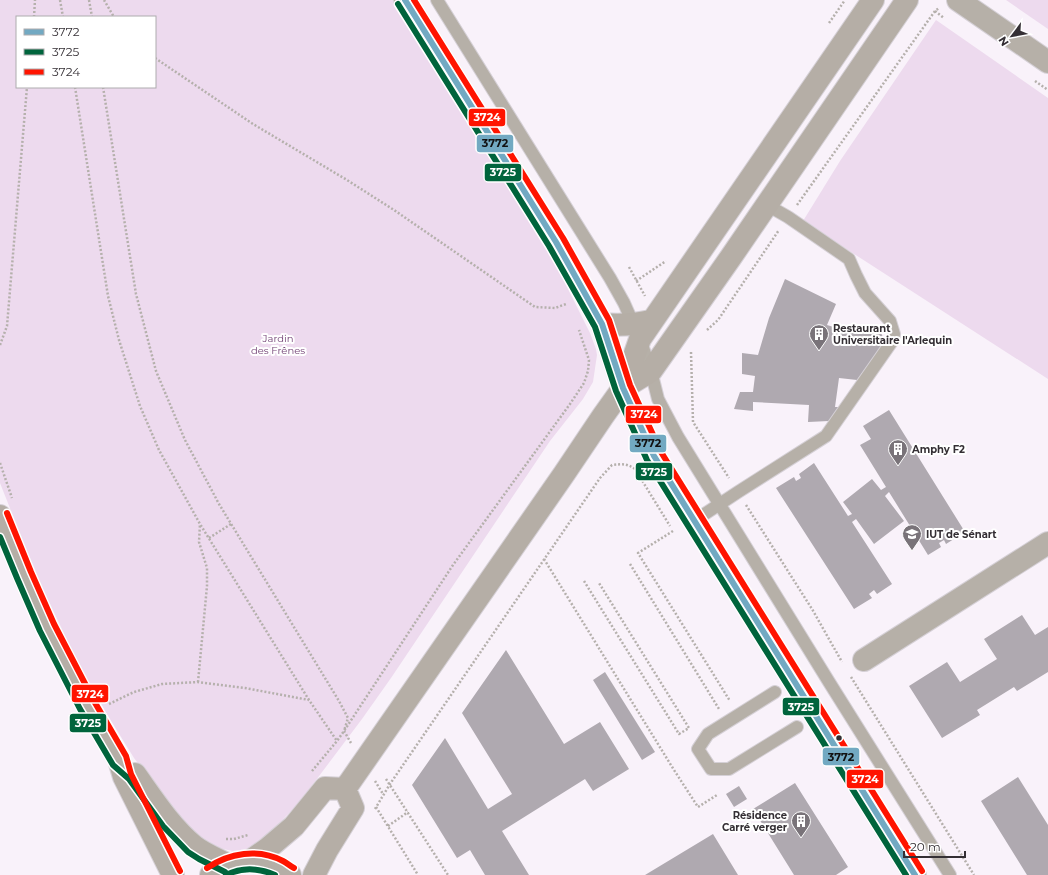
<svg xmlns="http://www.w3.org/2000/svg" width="1048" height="875" font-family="Montserrat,sans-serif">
  <rect width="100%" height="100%" fill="#f9f2fa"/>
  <path fill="#eddaee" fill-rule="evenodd" d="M0,0H394L555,263L590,333L596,349L597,355L593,382L583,399L550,441L391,678L362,719L298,804L261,842L247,849L233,851L218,848L202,840L172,808L134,758L105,711L79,665L42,587L19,531L0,483ZM17,17H155V87H17Z
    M1006,0H1048V29Z
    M936,20L1048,98V379L803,221L840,161Z"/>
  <path fill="#afa9b0" d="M785,279L836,304L827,325L840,329L853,331L875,329L880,331L883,337V344L857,380L839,378L835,407H839L829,421L808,422L809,405L753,402V411L734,409L740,392H753L755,376L742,374V353L758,355L769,318Z
    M889,410L965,532L946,544L944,540L939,543L941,547L928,555L889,492L885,496L904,521L874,544L856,519L852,522L892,584L877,594L874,590L869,594L872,598L854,609L776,488L794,477L796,481L801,478L799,474L814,463L848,516L852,514L843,502L872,479L881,490L886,487L860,445L871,439L863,426Z
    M1022,615L1035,635L1048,627V672L1017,691L1014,687L977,710L980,715L942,738L909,686L947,662L960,682L997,659L984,639Z
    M506,650L564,744L600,722L629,769L593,791L585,779L502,831L529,875H485L470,850L457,858L412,785L445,738L488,809L512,794L462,713Z
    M605,672L655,752L642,760L593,680Z
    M1018,777L1048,825V875H1027L981,801Z
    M795,783L848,867L836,875H794L753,809Z
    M739,786L747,799L734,807L726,794Z
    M713,834L738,875H645Z"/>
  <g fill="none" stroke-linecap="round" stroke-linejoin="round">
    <defs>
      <path id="lane" d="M437,0L610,278L624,303L640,339L651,371L658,399L678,437L829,682L950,875
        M694,521L738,492L826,436L893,340L894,334L890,321L865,293L856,275L849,259L788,217L767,205
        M775,692L708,734L698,749L711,769H729L797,727"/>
      <path id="street" d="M958,0L1048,62
        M864,660L1048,543"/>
      <path id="secondary" d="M405,0L556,242L602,324L623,388L654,456L915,875
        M602,324C620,326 633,325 651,321
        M623,388L651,371L731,257L907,0
        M0,516L24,575L47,627L87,705L119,760L124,777L173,875
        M135,774C153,799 170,826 194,846C204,854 217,859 229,865
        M345,789L564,474L603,416L623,388L640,339L873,0
        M250,861L267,849L294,826L325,788L345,789
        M211,875C230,860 258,857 279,868C283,870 286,873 290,875
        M314,875L327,850L353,808L345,789"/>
    </defs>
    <use href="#lane" stroke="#d5d0d6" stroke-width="14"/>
    <use href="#street" stroke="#d5d0d6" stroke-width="24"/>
    <use href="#secondary" stroke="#d5d0d6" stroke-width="24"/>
    <path stroke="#b5b0ac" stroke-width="2.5" stroke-dasharray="2 2" stroke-linecap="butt" d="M60,0L63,17
      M89,0L92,17
      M104,0L114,17
      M935,11L944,18
      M34,17L35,0
      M829,23L845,0
      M155,58L253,124L347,180L394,210L535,307L555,308L566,304
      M1035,81L1048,90
      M75,87L108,296L119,340L140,406L159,450L200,524L309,700L337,741
      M103,87L136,294L156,371L185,440L219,504L339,701L348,718L344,731L351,743
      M797,205L935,11L939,8
      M629,267L645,296
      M636,281L666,261
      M707,330L718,320L779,230
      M0,345L7,326L27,87
      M691,352L693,422L729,478
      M0,463L12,498
      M746,505L812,609L842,662
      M673,531L638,553L730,701
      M209,538L231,524
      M544,559L674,770L698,807L717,795
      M630,564L719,709
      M584,581L679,734L689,728L599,583
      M851,677L974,875
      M198,682L207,586V568L199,542L200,524
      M109,704L134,692L162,684L198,682L245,688L309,700
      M312,771L337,741L344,731L453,565L570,404L584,383L588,371L589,360L579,330
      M386,779L448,875
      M375,781L383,794
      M376,807L418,875
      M375,809L390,784L600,478L612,465C622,464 626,463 635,469L670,526
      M388,826L408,812
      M226,839H234L248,835"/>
    <use href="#lane" stroke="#b6b0a8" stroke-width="12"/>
    <use href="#street" stroke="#b6b0a8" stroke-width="22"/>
    <use href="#secondary" stroke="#b5aea6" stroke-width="22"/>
    <defs>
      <path id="bus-1" d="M405,0L556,242L602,324L623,388L654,456L915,875"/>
      <path id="bus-2" d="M398,4L549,246L595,327L616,391L647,460L906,875
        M0,537L17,578L40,631L80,709L113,765L129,779L163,826L188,852L199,859L225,872
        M226,875C242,867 259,868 275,875"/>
      <path id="bus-3" d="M414,0L563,238L609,320L630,385L661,452L922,871
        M7,513L31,572L54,624L94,701L126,756L131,774L180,871
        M207,868C229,853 258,848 283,861C287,863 290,866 294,868"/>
    </defs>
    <use href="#bus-1" stroke="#fff" stroke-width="9"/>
    <use href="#bus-2" stroke="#fff" stroke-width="9"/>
    <use href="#bus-3" stroke="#fff" stroke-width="9"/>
    <use href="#bus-1" stroke="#72a9c2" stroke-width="6"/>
    <use href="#bus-2" stroke="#00643c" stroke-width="6"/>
    <use href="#bus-3" stroke="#ff1400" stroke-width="6"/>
  </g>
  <defs>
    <symbol id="building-pin" viewBox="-11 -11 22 30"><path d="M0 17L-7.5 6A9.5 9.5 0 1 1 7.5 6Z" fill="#797379" stroke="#fff"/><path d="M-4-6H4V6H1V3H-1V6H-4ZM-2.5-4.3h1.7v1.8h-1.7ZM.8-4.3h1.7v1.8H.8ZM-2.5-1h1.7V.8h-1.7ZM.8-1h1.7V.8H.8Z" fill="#fff"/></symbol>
    <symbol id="university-pin" viewBox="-11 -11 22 30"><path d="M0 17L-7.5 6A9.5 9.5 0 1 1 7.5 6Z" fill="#797379" stroke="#fff"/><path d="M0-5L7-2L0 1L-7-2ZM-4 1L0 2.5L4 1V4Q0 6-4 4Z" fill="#fff"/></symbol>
  </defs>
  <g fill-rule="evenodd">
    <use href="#building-pin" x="808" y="323" width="22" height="30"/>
    <use href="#building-pin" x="887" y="438" width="22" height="30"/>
    <use href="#university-pin" x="901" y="523" width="22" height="30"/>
    <use href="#building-pin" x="790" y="810" width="22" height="30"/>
  </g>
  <circle fill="#342f34" stroke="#fff" stroke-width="1.5" cx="839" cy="738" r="3.5"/>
  <g text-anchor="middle" stroke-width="4" stroke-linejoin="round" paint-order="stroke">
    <g font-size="10" font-weight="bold" fill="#342f34" stroke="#fff" text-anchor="start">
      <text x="833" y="332">Restaurant<tspan x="833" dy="12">Universitaire l'Arlequin</tspan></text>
      <text x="912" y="453">Amphy F2</text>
      <text x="926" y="538">IUT de Sénart</text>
      <text x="787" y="819" text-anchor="end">Résidence<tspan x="787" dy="12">Carré verger</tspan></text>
    </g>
    <g font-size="10" fill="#703f73" stroke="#fff">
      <text x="278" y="342">Jardin<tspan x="278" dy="12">des Frênes</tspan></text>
    </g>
  </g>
  <g stroke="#fff" stroke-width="1.5">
    <rect x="468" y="108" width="38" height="19" rx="4" fill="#ff1400"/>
    <rect x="476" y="134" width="38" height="19" rx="4" fill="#72a9c2"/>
    <rect x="484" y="163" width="38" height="19" rx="4" fill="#00643c"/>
    <rect x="625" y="405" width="37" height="19" rx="4" fill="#ff1400"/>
    <rect x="629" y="434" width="38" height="19" rx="4" fill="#72a9c2"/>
    <rect x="635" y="462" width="38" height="19" rx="4" fill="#00643c"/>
    <rect x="71" y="684" width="38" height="19" rx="4" fill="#ff1400"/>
    <rect x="782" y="697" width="38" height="19" rx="4" fill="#00643c"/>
    <rect x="69" y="713" width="38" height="20" rx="4" fill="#00643c"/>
    <rect x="822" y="747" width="38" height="19" rx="4" fill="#72a9c2"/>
    <rect x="846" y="769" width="38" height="20" rx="4" fill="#ff1400"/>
  </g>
  <g font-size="11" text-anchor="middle" font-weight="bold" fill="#fff">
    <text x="487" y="121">3724</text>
    <text x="503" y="176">3725</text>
    <text x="644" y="418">3724</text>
    <text x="654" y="476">3725</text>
    <text x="90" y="698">3724</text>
    <text x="801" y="711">3725</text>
    <text x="88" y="727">3725</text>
    <text x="865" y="783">3724</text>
  </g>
  <g font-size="11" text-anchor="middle" font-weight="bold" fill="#111">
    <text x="495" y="147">3772</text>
    <text x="648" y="447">3772</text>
    <text x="841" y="761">3772</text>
  </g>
  <rect x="16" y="16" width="140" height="72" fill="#ffffff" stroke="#aeacae"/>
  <rect x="24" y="29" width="20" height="6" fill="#72a9c2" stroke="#aeacae"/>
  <text x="52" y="36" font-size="12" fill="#342f34">3772</text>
  <rect x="24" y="49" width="20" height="6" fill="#00643c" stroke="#aeacae"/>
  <text x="52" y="56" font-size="12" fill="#342f34">3725</text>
  <rect x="24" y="69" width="20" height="6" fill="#ff1400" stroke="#aeacae"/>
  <text x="52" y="76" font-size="12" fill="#342f34">3724</text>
  <g transform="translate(1012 36) rotate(238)" stroke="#ffffff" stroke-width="3" paint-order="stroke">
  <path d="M0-3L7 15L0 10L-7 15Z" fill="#342f34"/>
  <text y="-6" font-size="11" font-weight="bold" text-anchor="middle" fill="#342f34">N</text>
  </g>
  <path d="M904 851v6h61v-6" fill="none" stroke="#342f34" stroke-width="2"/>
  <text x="910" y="851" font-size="12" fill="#342f34" stroke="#ffffff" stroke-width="3" paint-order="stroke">20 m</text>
</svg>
